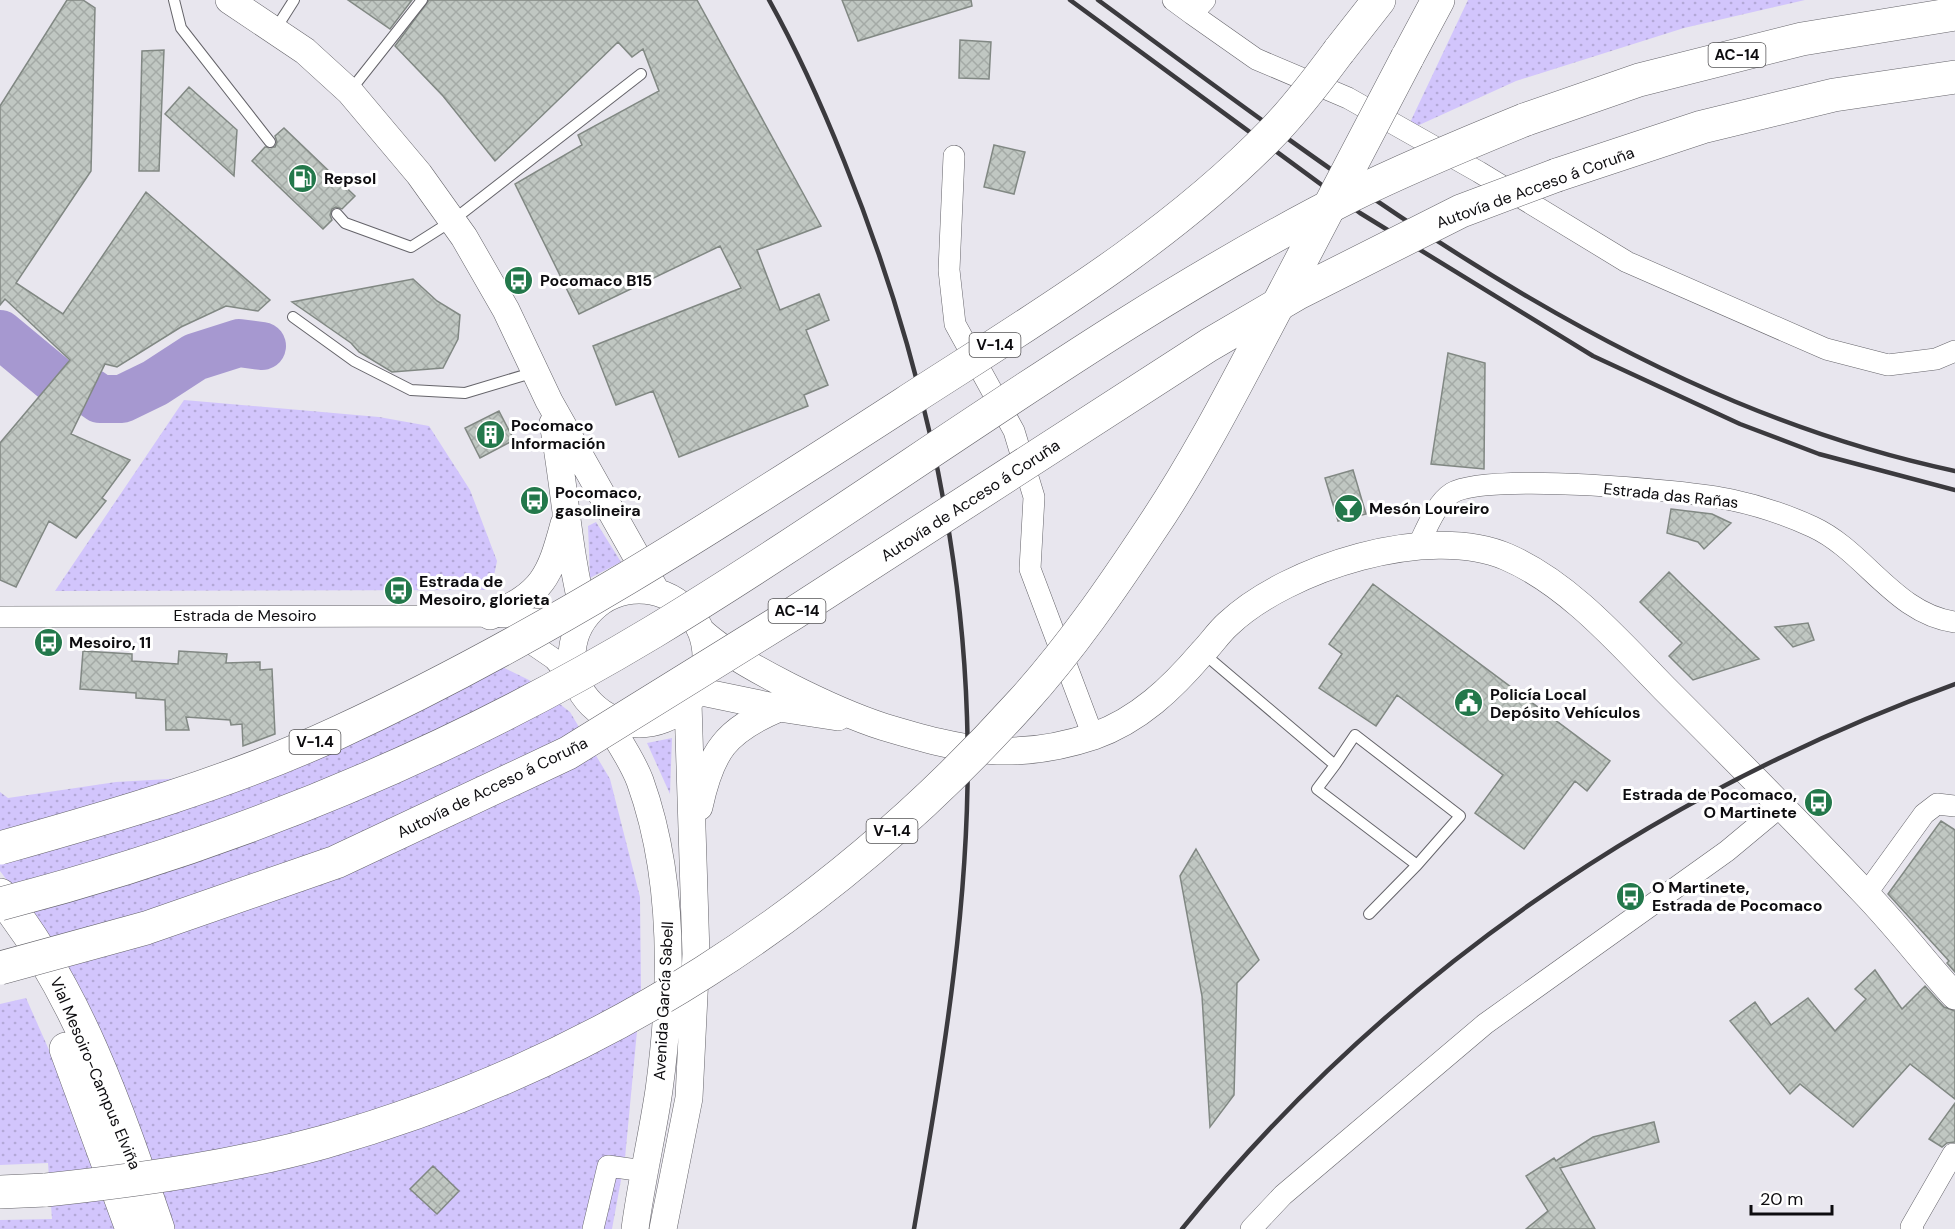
<svg xmlns="http://www.w3.org/2000/svg" width="1955" height="1229" font-family="'DM Sans',sans-serif">
  <defs>
    <pattern id="grass-dots" width="8" height="8" patternUnits="userSpaceOnUse" patternTransform="scale(1.5)"><rect width="8" height="8" fill="#d2c5fc"/><path d="M2 2h.1M6 6h.1" fill="none" stroke="#b3a8d7" stroke-width="1.8" stroke-linecap="round"/></pattern>
    <pattern id="building-cross-hatch" width="8" height="8" patternUnits="userSpaceOnUse" patternTransform="scale(1.5)"><rect width="8" height="8" fill="#c0c7c2"/><path d="M0 0l8 8M0 8l8-8" fill="none" stroke="#a4aaa6"/></pattern>
  </defs>
  <rect width="100%" height="100%" fill="#e8e6ee"/>
  <path fill="url(#grass-dots)" d="M1468,0H1805L1684,28L1516,81L1406,131Z
    M184,400L379,417L429,426L470,490L497,561L491,590L55,591Z
    M596,522L621,562L590,578L588,526Z
    M490,661L529,680L570,712L610,779L640,897L641,989L625,1158L612,1229H173L44,929L0,871V792L8,798L116,782L290,772Z
    M672,738L670,794L647,743Z
    M26,998L80,1120L119,1229H0V1220L52,1219L48,1163L0,1165V1004Z"/>
  <g fill="none" stroke-linecap="round" stroke-linejoin="round">
    <path stroke="#a698d0" stroke-width="48" d="M0,334L59,383L90,392L100,399H122L155,383L195,357L239,343L262,346"/>
  </g>
  <path fill="url(#building-cross-hatch)" stroke="#818883" stroke-width="1.5" d="M67,0H83L95,8L91,171L16,283L63,314L146,192L270,300L258,311L226,306L181,327L117,367L105,364L71,434L130,460L102,498L106,501L76,538L49,521L16,587L0,580V443L70,360L5,299L0,305V106Z
    M348,0H412L390,29Z
    M429,0H697L821,226L757,250L780,310L819,294L829,320L806,330L828,385L804,395L808,406L679,457L653,391L616,405L593,346L741,288L720,246L579,314L515,184L582,145L578,135L659,91L643,49L632,57L618,42L495,161L443,96L395,46Z
    M842,0H971L972,6L858,41Z
    M960,40L991,42L989,79L959,78Z
    M164,50L159,171H139L142,51Z
    M189,87L237,130L234,176L165,114Z
    M284,128L355,196L342,209L336,207L332,209L330,215L332,220L323,229L252,161L265,147H275L277,142L275,136Z
    M994,145L1025,152L1014,194L984,187Z
    M413,279L437,301L460,315L458,339L443,368L392,372L359,352L351,343L292,302Z
    M1448,353L1485,363L1484,469L1431,464Z
    M499,411L514,440L480,458L465,428Z
    M1353,470L1366,514L1338,521L1325,478Z
    M1671,509L1712,514L1731,523L1704,549L1698,542L1667,533Z
    M1669,572L1682,585L1759,659L1693,680L1669,656L1682,643L1640,602Z
    M1373,584L1610,761L1587,791L1575,781L1524,849L1475,813L1503,775L1397,695L1376,726L1319,688L1342,654L1329,644Z
    M1808,623L1814,640L1793,647L1775,627Z
    M83,651L132,654V661L178,664L179,651L227,654L226,663L260,662V670L272,669L275,734L243,746L242,724L231,725L230,720L186,717L189,730H166L165,700L136,698V693L80,689Z
    M1941,821L1955,830V972L1947,963L1949,961L1888,894Z
    M1196,849L1259,960L1237,983L1234,1095L1210,1127L1202,996L1180,876Z
    M1875,970L1902,1009L1925,986L1944,1007L1955,1011V1099L1910,1064L1853,1127L1800,1084L1790,1094L1730,1021L1755,1002L1771,1025L1808,998L1835,1031L1866,999L1855,989Z
    M1955,1103V1142L1947,1143L1942,1147L1929,1139Z
    M1654,1122L1659,1142L1560,1168L1595,1229H1526L1548,1211L1526,1176L1554,1158L1556,1161L1593,1137Z
    M433,1166L459,1191L437,1214L410,1189Z"/>
  <g fill="none" stroke-linecap="round" stroke-linejoin="round">
    <defs>
      <path id="service" d="M174,0L181,28L270,142
        M275,30L294,0
        M350,91L422,0
        M337,214L345,223L411,247L452,221L641,74
        M293,317L354,361L411,390L465,393L535,372
        M1203,653L1335,765L1317,789L1417,865L1460,816L1355,735L1335,765
        M1369,914L1417,865"/>
      <path id="minor" d="M1173,0L1192,14
        M1205,0L1192,14L1256,59L1348,98L1479,172L1627,262L1826,349L1888,365L1936,359L1955,351
        M954,156L949,270L955,324L1014,431L1034,497L1030,569L1093,736
        M1418,546C1426,530 1436,503 1452,493C1487,472 1686,490 1732,500C1760,506 1787,515 1813,527C1865,551 1895,614 1955,622
        M0,617L490,616L552,620
        M516,633L554,659L578,687
        M1866,894L1924,814L1937,804L1955,806
        M593,1229L608,1166L644,1171
        M1251,1229L1283,1195L1485,1024L1727,851L1781,806
        M1913,1229L1911,1227L1953,1154"/>
      <path id="tertiary" d="M229,0L305,51L350,92L419,174L464,237L506,310L549,401L656,591
        M553,423C565,487 568,554 585,617
        M572 657a67 67 0 1 1 134 0a67 67 0 1 1-134 0Z
        M490,616C543,594 550,576 564,524
        M701,631C736,664 837,712 884,727C961,750 1013,763 1094,736C1139,720 1172,688 1202,653C1211,644 1218,633 1228,624C1287,568 1429,523 1507,557C1569,584 1619,642 1665,689C1732,756 1799,823 1864,892C1896,925 1924,962 1955,996
        M697,691L779,708L838,717
        M602,713C614,735 631,757 640,781C675,878 673,988 659,1090C652,1137 641,1183 635,1229
        M699,807C711,751 725,731 779,708
        M663,1229L689,1098L696,954L688,703"/>
      <path id="primary" d="M0,895C78,991 119,1114 158,1229
        M66,1049L132,1229"/>
      <path id="trunk" d="M1339,51L1379,0
        M1407,58L1438,0
        M0,1192L46,1190"/>
      <path id="motorway" d="M1524,120L1639,80L1802,39L1955,14
        M1557,175L1702,127L1834,95L1955,77"/>
    </defs>
    <use href="#service" stroke="#65646a" stroke-width="12"/>
    <use href="#minor" stroke="#65646a" stroke-width="22"/>
    <use href="#tertiary" stroke="#65646a" stroke-width="28"/>
    <use href="#primary" stroke="#65646a" stroke-width="34"/>
    <use href="#trunk" stroke="#65646a" stroke-width="34"/>
    <use href="#motorway" stroke="#65646a" stroke-width="34"/>
    <use href="#service" stroke="#fff" stroke-width="10"/>
    <use href="#minor" stroke="#fff" stroke-width="21"/>
    <use href="#tertiary" stroke="#fff" stroke-width="27"/>
    <use href="#primary" stroke="#fff" stroke-width="33"/>
    <use href="#trunk" stroke="#fff" stroke-width="33"/>
    <use href="#motorway" stroke="#fff" stroke-width="33"/>
    <path stroke="#3b3a3e" stroke-width="4.5" d="M769,0C798,52 822,106 844,161C915,337 961,527 967,717C973,889 943,1061 914,1229
      M1070,0L1360,213L1593,356L1740,424L1819,454L1955,490
      M1098,0C1361,193 1629,402 1955,471
      M1182,1229C1385,978 1652,794 1955,684"/>
    <defs>
      <path id="trunk-bridge" d="M0,848C114,816 229,783 337,733C537,641 721,522 905,403C1033,320 1168,241 1274,131C1298,106 1319,78 1339,51
        M46,1190C140,1180 233,1167 324,1142C598,1064 832,913 1022,702C1070,649 1112,588 1151,529C1197,461 1234,388 1272,316C1317,230 1362,144 1407,58"/>
      <path id="motorway-bridge" d="M0,904C229,845 450,754 653,632C887,490 1105,320 1350,196C1407,168 1465,144 1524,120
        M0,968L146,928L336,862L568,753L794,613L1209,345L1298,293L1461,211L1557,175"/>
    </defs>
    <use href="#trunk-bridge" stroke="#65646a" stroke-width="34" stroke-linecap="butt"/>
    <use href="#motorway-bridge" stroke="#65646a" stroke-width="34" stroke-linecap="butt"/>
    <use href="#trunk-bridge" stroke="#fff" stroke-width="33"/>
    <use href="#motorway-bridge" stroke="#fff" stroke-width="33"/>
  </g>
  <defs>
    <symbol id="fuel-disc" viewBox="-11 -11 22 22"><circle r="9.5" fill="#23784b" stroke="#fff"/><path d="M-5.5-6h7V0h2V4h1.3V-2.5L3-4.5l.8-.8L6-3V5H2.5V1h-1V6h-7ZM-4.2-4.7v3.2H.2V-4.7Z" fill="#fff"/></symbol>
    <symbol id="bus-disc" viewBox="-11 -11 22 22"><circle r="9.5" fill="#23784b" stroke="#fff"/><path d="M-5-6H5V4H4V6H2V4H-2V6H-4V4H-5ZM-3.5-4V0h7V-4ZM-3.5 1.2v1.5H-2V1.2ZM2 1.2v1.5H3.5V1.2Z" fill="#fff"/></symbol>
    <symbol id="building-disc" viewBox="-11 -11 22 22"><circle r="9.5" fill="#23784b" stroke="#fff"/><path d="M-4-6H4V6H1V3H-1V6H-4ZM-2.5-4.3h1.7v1.8h-1.7ZM.8-4.3h1.7v1.8H.8ZM-2.5-1h1.7V.8h-1.7ZM.8-1h1.7V.8H.8Z" fill="#fff"/></symbol>
    <symbol id="bar-disc" viewBox="-11 -11 22 22"><circle r="9.5" fill="#23784b" stroke="#fff"/><path d="M-6-5H6L.8 .8V4.5H3.5V6h-7V4.5H-.8V.8Z" fill="#fff"/></symbol>
    <symbol id="civic-disc" viewBox="-11 -11 22 22"><circle r="9.5" fill="#23784b" stroke="#fff"/><path d="M-.6-6.5H3V-4.5H.6V-3L4-1V1h2V6H-6V1h2V-1L-.6-3ZM-1.2 2.5V6h2.4V2.5Z" fill="#fff"/></symbol>
  </defs>
  <g fill-rule="evenodd">
    <use href="#fuel-disc" x="286" y="162" width="33" height="33"/>
    <use href="#bus-disc" x="502" y="264" width="33" height="33"/>
    <use href="#building-disc" x="474" y="418" width="33" height="33"/>
    <use href="#bus-disc" x="518" y="484" width="33" height="33"/>
    <use href="#bar-disc" x="1332" y="492" width="33" height="33"/>
    <use href="#bus-disc" x="382" y="574" width="33" height="33"/>
    <use href="#bus-disc" x="32" y="626" width="33" height="33"/>
    <use href="#civic-disc" x="1452" y="686" width="33" height="33"/>
    <use href="#bus-disc" x="1802" y="786" width="33" height="33"/>
    <use href="#bus-disc" x="1614" y="880" width="33" height="33"/>
  </g>
  <g text-anchor="middle" stroke-width="6" stroke-linejoin="round" paint-order="stroke">
    <g fill="#fff" stroke="#565557" stroke-width="1.5">
      <rect x="1708.5" y="43" width="57" height="24" rx="4.5"/>
      <rect x="969.5" y="333" width="51" height="24" rx="4.5"/>
      <rect x="768.5" y="599" width="57" height="24" rx="4.5"/>
      <rect x="289.5" y="730" width="51" height="24" rx="4.5"/>
      <rect x="866.5" y="819" width="51" height="24" rx="4.5"/>
    </g>
    <g font-size="15" font-weight="bold" fill="#0d0c0f">
      <text x="1737" y="60">AC-14</text>
      <text x="995" y="350">V-1.4</text>
      <text x="797" y="616">AC-14</text>
      <text x="315" y="747">V-1.4</text>
      <text x="892" y="836">V-1.4</text>
    </g>
    <g font-size="16" font-weight="bold" fill="#0d0c0f" stroke="#fff" text-anchor="start">
      <text x="324" y="184">Repsol</text>
      <text x="540" y="286">Pocomaco B15</text>
      <text x="511" y="431">Pocomaco<tspan x="511" dy="18">Información</tspan></text>
      <text x="555" y="498">Pocomaco,<tspan x="555" dy="18">gasolineira</tspan></text>
      <text x="1369" y="514">Mesón Loureiro</text>
      <text x="419" y="587">Estrada de<tspan x="419" dy="18">Mesoiro, glorieta</tspan></text>
      <text x="69" y="648">Mesoiro, 11</text>
      <text x="1490" y="700">Policía Local<tspan x="1490" dy="18">Depósito Vehículos</tspan></text>
      <text x="1797" y="800" text-anchor="end">Estrada de Pocomaco,<tspan x="1797" dy="18">O Martinete</tspan></text>
      <text x="1652" y="893">O Martinete,<tspan x="1652" dy="18">Estrada de Pocomaco</tspan></text>
    </g>
    <g font-size="16" fill="#0d0c0f" stroke="#fff">
      <text transform="translate(1535 187) rotate(-20)" y="6">Autovía de Acceso á Coruña</text>
      <text transform="translate(1671 495) rotate(6)" y="6">Estrada das Rañas</text>
      <text transform="translate(970 500) rotate(-33)" y="6">Autovía de Acceso á Coruña</text>
      <text x="245" y="621">Estrada de Mesoiro</text>
      <text transform="translate(492 787) rotate(-26)" y="6">Autovía de Acceso á Coruña</text>
      <text transform="translate(663 1001) rotate(-87)" y="6">Avenida García Sabell</text>
      <text transform="translate(96 1073) rotate(67)" y="6">Vial Mesoiro-Campus Elviña</text>
    </g>
  </g>
  <path d="M1751 1205v9h81v-9" fill="none" stroke="#0d0c0f" stroke-width="3"/>
  <text x="1760" y="1205" font-size="18" fill="#0d0c0f" stroke="#ffffff" stroke-width="4.5" paint-order="stroke">20 m</text>
</svg>
